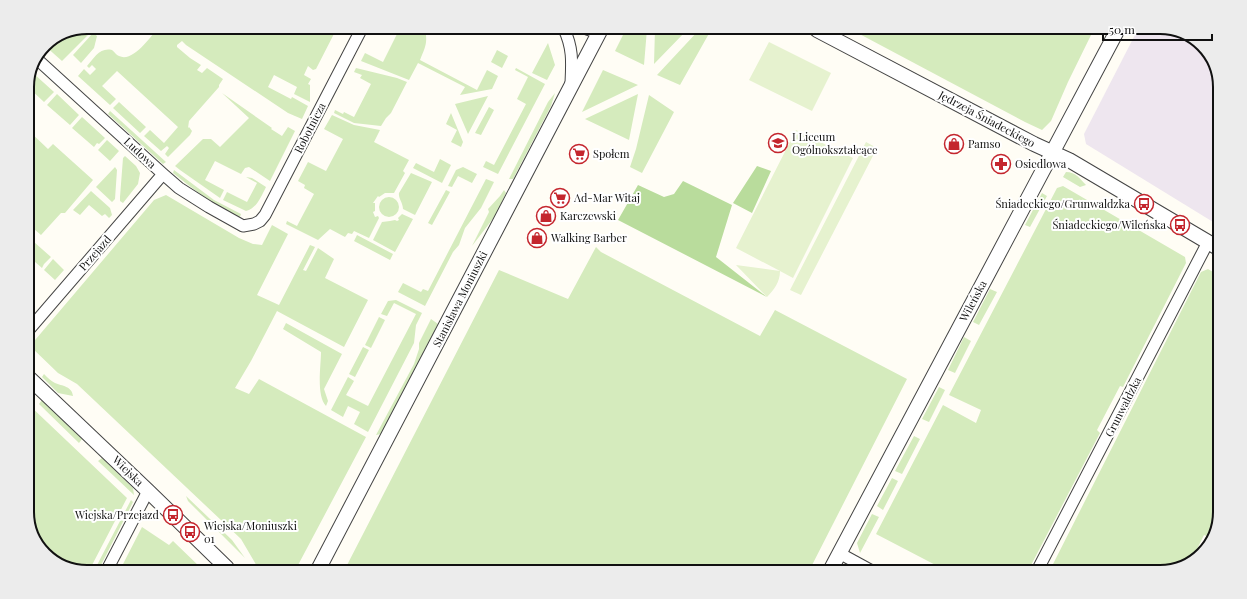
<svg xmlns="http://www.w3.org/2000/svg" width="1247" height="599" font-family="'Playfair Display',serif">
  <rect width="100%" height="100%" fill="#fffdf5"/>
  <path fill="#eee6ef" d="M1137,31L1183,32L1210,54L1220,83L1218,225L1086,144L1084,134Z"/>
  <path fill="#d5ebbd" d="M87,27H92L90,33L62,61L44,45L54,41L58,44L67,35Z
    M159,27L337,28L316,69L313,70L308,66L304,75L311,79L308,84L310,85V102L294,94L297,87L274,75L268,87L291,99L292,97L308,106L302,119L288,113L186,45L182,41L177,45V47L190,58L201,65L197,70L202,73L207,68L223,79L219,85V87L189,121L188,128L189,127L192,131L190,135L168,157L165,154L169,148L167,146L161,151L144,136L150,130L164,143L178,127L117,71L102,86L116,99L110,105L78,76L84,69L90,75L96,69L92,65L89,68L87,66C94,58 100,47 112,50C115,52 116,55 119,56C133,63 151,36 159,27Z
    M400,28H425C428,44 425,47 420,60L477,90L487,70L498,76L492,89L460,95L465,87L418,63L409,80L361,61L365,53L383,62Z
    M626,29H647L644,65L615,51Z
    M655,29L687,30L654,64Z
    M699,30H711L680,85L657,75Z
    M852,30L1093,31L1068,82L1051,121L1042,130L1025,122Z
    M93,33L97,36L94,48L81,63L73,55Z
    M548,43L555,65L547,80L532,73Z
    M497,50L508,56L502,68L491,62Z
    M356,68L397,78L407,82L391,113L386,118L381,126L354,123L334,113L335,110L343,114L344,112L354,117L371,84L360,78L362,75L354,72Z
    M516,68L545,84L498,174L483,167L486,161L494,165L526,104L517,99L528,77L515,70Z
    M603,70L638,85L582,112Z
    M33,73L54,92L44,102L28,87Z
    M222,93L272,128L271,129L282,136L288,127L295,131L270,181L249,167L245,168L241,174L215,161L205,180L224,190L220,198L180,170L175,166L203,139H211L220,147L249,118Z
    M555,93L551,106L513,179H509L548,102Z
    M57,94L79,115L70,125L47,105Z
    M638,94L629,140L585,119Z
    M649,95L674,112L642,173L630,167L636,149Z
    M488,96L468,134L455,104Z
    M119,102L146,127L140,133L113,108Z
    M489,107L494,110L481,135L475,133Z
    M110,111L166,162L163,164L108,114Z
    M451,113L463,142L461,147L451,142L457,130L446,124Z
    M332,115L354,125L380,130L374,142L409,160L403,171L405,173L394,193H385L379,197L378,196L373,203H375V211L373,212L375,217L378,216L379,218L369,238L354,231L352,234L348,233L345,237L330,229L318,240L286,224L287,221L297,226L314,194L304,188L305,185L298,181L308,162L326,171L343,139L324,129Z
    M82,117L105,138L99,144L97,143L94,147L72,128Z
    M27,129L48,149L53,144L93,180L65,213H61L41,235L27,223V181L30,177L27,175Z
    M107,140L119,151L110,161L98,150Z
    M125,156L136,166L140,173L138,184L123,203L120,201V197L123,158Z
    M440,159L451,165L442,183L413,168L416,163L434,172Z
    M115,167L117,170L115,199L112,202L96,187Z
    M463,167L477,174L472,183L458,176L452,187L448,186L456,170Z
    M174,170L214,200L241,214L240,217C215,206 194,190 173,173Z
    M1066,172C1076,172 1080,179 1086,185L1080,187L1063,177Z
    M411,173L432,182L415,215L403,209C403,203 398,198 399,193Z
    M246,177L252,178L266,187C261,197 257,208 246,211L223,200L227,192L247,202L257,183Z
    M486,179L494,182L481,208L465,228L459,245L453,252L425,306L398,292L403,283L421,292L423,289L428,291Z
    M1063,186L1185,257L1186,263L1123,387L1120,386L1097,430L1100,433L1028,571H947L876,534L943,405L976,423L981,410L949,395L1057,188Z
    M446,190L450,192L432,225L428,223Z
    M504,190L506,193L495,216L472,246L489,212L488,209L500,196Z
    M91,191L110,208L112,215L109,218L105,214L102,216L89,205L80,215L73,210Z
    M1042,193L1047,196L1030,227L1025,225Z
    M166,195L239,238L253,244L262,245L272,225L288,234L257,295L279,305L310,245L315,247L303,270L306,271L318,248L334,259L325,278L368,300L344,347L277,311L251,361L235,388L249,394L259,379L366,437L297,567L292,568H258L241,539L77,384L58,373L30,346L154,200Z
    M379 207a10 10 0 1 1 20 0a10 10 0 1 1-20 0Z
    M402,214L413,219L395,252L373,240L382,222L390,221L395,220L397,221L399,220L398,218Z
    M357,235L393,254L390,260L354,241Z
    M34,242L51,257L44,264L42,268L27,255V245L29,243Z
    M596,247L601,252L760,336L775,310L907,379L809,571L345,569L499,270L568,299Z
    M53,259L64,270L55,280L44,270Z
    M1208,269L1218,275L1215,535L1210,542L1211,538L1204,535L1193,557L1196,559L1193,562L1160,572H1049L1201,272Z
    M990,289L997,292L979,325L973,322Z
    M396,300L422,313L416,325L414,343L368,432L354,424L360,412L348,406L343,417L331,410L348,377L354,381L346,395L368,406L416,314L394,303L387,316L381,314L388,301Z
    M379,317L385,320L371,348L365,345Z
    M431,319L438,324L381,434L376,435L414,364L419,349V343Z
    M286,323L342,354L324,389L328,401L326,406C316,395 321,366 321,352L283,329Z
    M964,337L971,341L955,373L948,370Z
    M363,347L369,350L355,377L349,374Z
    M44,374C47,377 51,381 55,383C62,386 72,386 73,396L58,393L42,377Z
    M939,387L945,390L929,422L922,419Z
    M42,400L82,439L79,443L39,404Z
    M27,403L127,498L91,567H64L39,548L27,516Z
    M914,436L920,439L902,474L895,471Z
    M102,458L133,488L134,495L98,461Z
    M892,478L898,481L883,510L877,506Z
    M186,496L232,540L245,558L188,501Z
    M131,500L133,502L131,506L100,567H96Z
    M872,514L879,517L860,553L857,543Z
    M142,527L169,545L173,541L201,568H121Z"/>
  <path fill="#b9dc9c" d="M757,166L771,171L752,213L733,203Z
    M683,181L732,205L716,257L767,297L618,220L638,185L664,197L674,194Z"/>
  <path fill="#e6f2cf" d="M769,42L831,73L812,111L749,80Z
    M796,130L853,158L793,278L780,271C780,282 774,290 767,297L736,265L780,271L736,248Z
    M866,142L877,148L801,295L790,290Z"/>
  <g fill="none" stroke-linecap="round" stroke-linejoin="round">
    <defs>
      <path id="minor" d="M564,29C573,48 572,62 571,83
        M587,29L599,33
        M38,60L163,174L179,188L209,207L243,226L254,224L260,221L265,215L362,28
        M27,332L163,174
        M839,553L872,571
        M108,568L148,491
        M1037,571L1208,242"/>
      <path id="tertiary" d="M817,30L1034,144L1069,160L1218,248
        M27,376L148,491L227,568
        M319,568L601,29
        M830,571L1117,31"/>
    </defs>
    <use href="#minor" stroke="#444" stroke-width="13"/>
    <use href="#tertiary" stroke="#444" stroke-width="16"/>
    <use href="#minor" stroke="#fff" stroke-width="11"/>
    <use href="#tertiary" stroke="#fff" stroke-width="14"/>
  </g>
  <defs>
    <symbol id="school-ring" viewBox="-11 -11 22 22"><circle r="9.5" fill="#fff" stroke="#c4262e" stroke-width="1.5"/><path d="M0-5L7-2L0 1L-7-2ZM-4 1L0 2.5L4 1V4Q0 6-4 4Z" fill="#c4262e"/></symbol>
    <symbol id="shop-ring" viewBox="-11 -11 22 22"><circle r="9.5" fill="#fff" stroke="#c4262e" stroke-width="1.5"/><path d="M-5-2.5h2.3a2.7 3.5 0 0 1 5.4 0H5L5.5 6h-11ZM-1.5-2.5h3a1.5 2.3 0 0 0-3 0Z" fill="#c4262e"/></symbol>
    <symbol id="supermarket-ring" viewBox="-11 -11 22 22"><circle r="9.5" fill="#fff" stroke="#c4262e" stroke-width="1.5"/><path d="M-6-5.5h2.5l.6 2H6L4.5 2H-2.5L-4.4-4H-6ZM-1.5 3.2a1.3 1.3 0 1 0 .1 0ZM3 3.2a1.3 1.3 0 1 0 .1 0Z" fill="#c4262e"/></symbol>
    <symbol id="pharmacy-ring" viewBox="-11 -11 22 22"><circle r="9.5" fill="#fff" stroke="#c4262e" stroke-width="1.5"/><path d="M-2-6h4v4h4v4h-4v4h-4v-4h-4v-4h4Z" fill="#c4262e"/></symbol>
    <symbol id="bus-ring" viewBox="-11 -11 22 22"><circle r="9.5" fill="#fff" stroke="#c4262e" stroke-width="1.5"/><path d="M-5-6H5V4H4V6H2V4H-2V6H-4V4H-5ZM-3.5-4V0h7V-4ZM-3.5 1.2v1.5H-2V1.2ZM2 1.2v1.5H3.5V1.2Z" fill="#c4262e"/></symbol>
  </defs>
  <g fill-rule="evenodd">
    <use href="#school-ring" x="767" y="132" width="22" height="22"/>
    <use href="#shop-ring" x="943" y="133" width="22" height="22"/>
    <use href="#supermarket-ring" x="568" y="143" width="22" height="22"/>
    <use href="#pharmacy-ring" x="990" y="153" width="22" height="22"/>
    <use href="#supermarket-ring" x="549" y="187" width="22" height="22"/>
    <use href="#bus-ring" x="1133" y="193" width="22" height="22"/>
    <use href="#shop-ring" x="535" y="205" width="22" height="22"/>
    <use href="#bus-ring" x="1169" y="214" width="22" height="22"/>
    <use href="#shop-ring" x="526" y="227" width="22" height="22"/>
    <use href="#bus-ring" x="162" y="504" width="22" height="22"/>
    <use href="#bus-ring" x="179" y="521" width="22" height="22"/>
  </g>
  <g text-anchor="middle" stroke-width="4" stroke-linejoin="round" paint-order="stroke">
    <g font-size="11" fill="#111" stroke="#fff">
      <text transform="translate(987 119) rotate(28)" y="4">Jędrzeja Śniadeckiego</text>
      <text transform="translate(310 128) rotate(-63)" y="4">Robotnicza</text>
      <text transform="translate(140 153) rotate(43)" y="4">Ludowa</text>
      <text transform="translate(95 253) rotate(-49)" y="4">Przejazd</text>
      <text transform="translate(460 299) rotate(-63)" y="4">Stanisława Moniuszki</text>
      <text transform="translate(973 301) rotate(-62)" y="4">Wileńska</text>
      <text transform="translate(1123 407) rotate(-63)" y="4">Grunwaldzka</text>
      <text transform="translate(128 471) rotate(44)" y="4">Wiejska</text>
    </g>
    <g font-size="11" fill="#111" stroke="#fff" text-anchor="start">
      <text x="792" y="141">I Liceum<tspan x="792" dy="13">Ogólnokształcące</tspan></text>
      <text x="968" y="148">Pamso</text>
      <text x="593" y="158">Społem</text>
      <text x="1015" y="168">Osiedlowa</text>
      <text x="574" y="202">Ad-Mar Witaj</text>
      <text x="1130" y="208" text-anchor="end">Śniadeckiego/Grunwaldzka</text>
      <text x="560" y="220">Karczewski</text>
      <text x="1166" y="229" text-anchor="end">Śniadeckiego/Wileńska</text>
      <text x="551" y="242">Walking Barber</text>
      <text x="159" y="519" text-anchor="end">Wiejska/Przejazd</text>
      <text x="204" y="530">Wiejska/Moniuszki<tspan x="204" dy="13">01</tspan></text>
    </g>
  </g>
  <path d="M0 0H1247V599H0ZM87 34H1160A53 53 0 0 1 1213 87V512A53 53 0 0 1 1160 565H87A53 53 0 0 1 34 512V87A53 53 0 0 1 87 34Z" fill="#ececec" fill-rule="evenodd"/>
  <path fill="none" stroke="#111" stroke-width="2" d="M87 34H1160A53 53 0 0 1 1213 87V512A53 53 0 0 1 1160 565H87A53 53 0 0 1 34 512V87A53 53 0 0 1 87 34Z"/>
  <path d="M1103 34v6h109v-6" fill="none" stroke="#111111" stroke-width="2"/>
  <text x="1109" y="34" font-size="12" fill="#111111" stroke="#ffffff" stroke-width="3" paint-order="stroke">50 m</text>
</svg>
